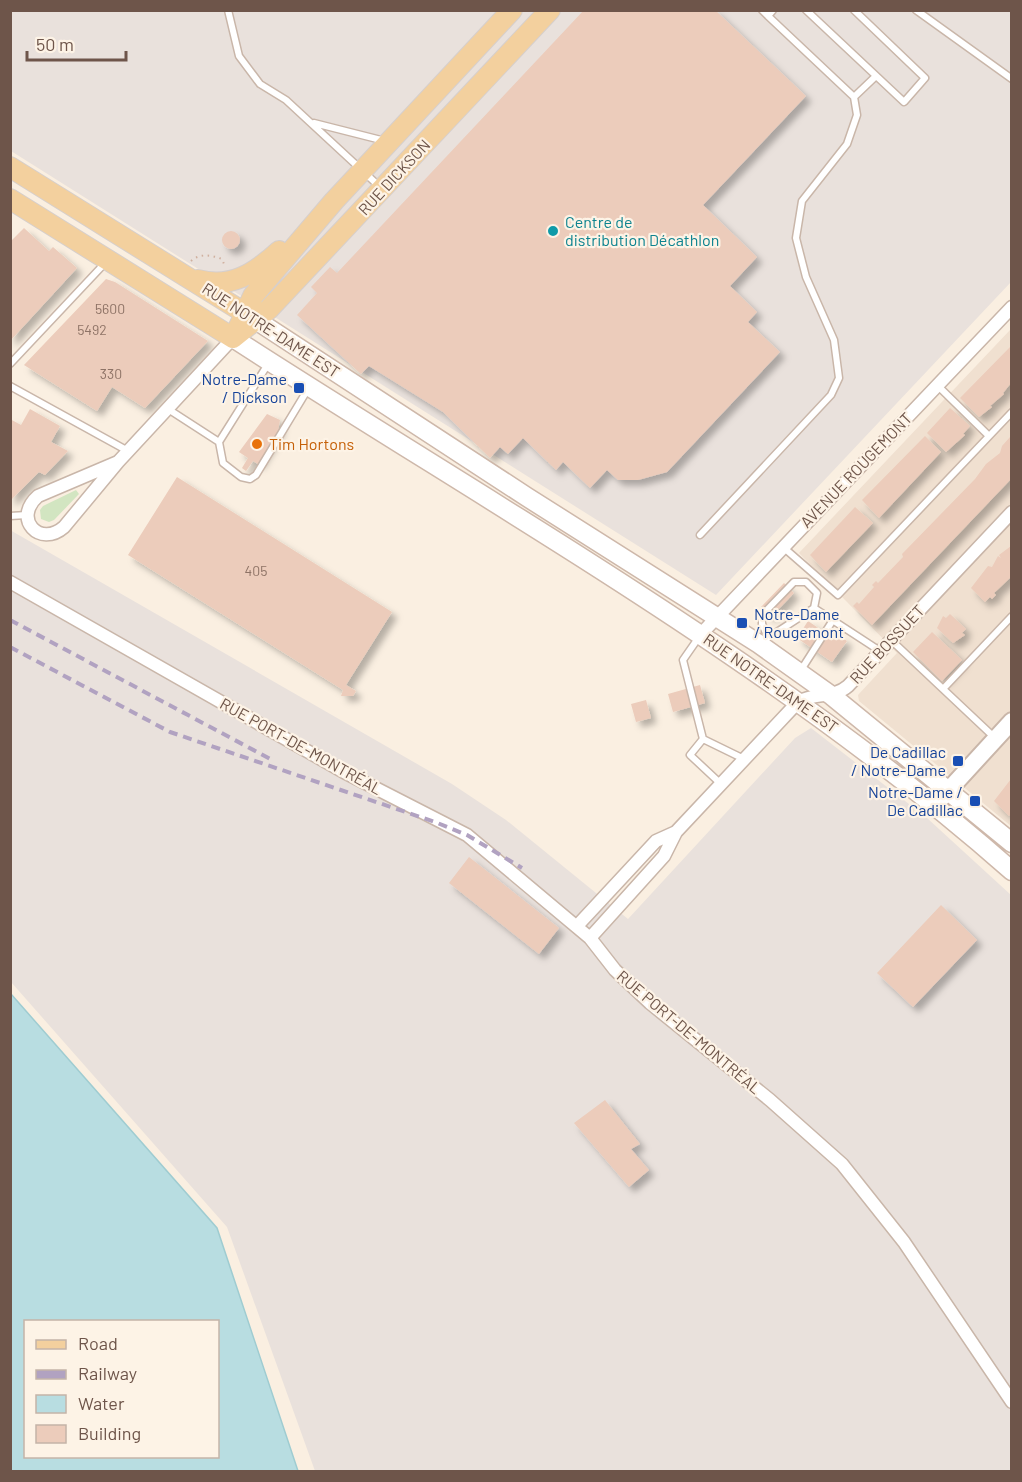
<svg xmlns="http://www.w3.org/2000/svg" width="1022" height="1482" font-family="Barlow,sans-serif">
  <defs>
    <filter id="shadow"><feDropShadow dx="5.5" dy="5.5" stdDeviation="3" flood-color="#0004"/></filter>
  </defs>
  <rect width="100%" height="100%" fill="#faefe1"/>
  <path fill="#f0e0d0" d="M1011,329V826L859,701L858,695L897,653L799,553Z"/>
  <path fill="#e9e1dc" d="M10,11H1011V282L716,595L11,151Z
    M10,530L452,784L506,820L628,919L795,738L811,728L927,818L1011,895V1471H315L227,1227L11,982Z"/>
  <path fill="#d2e5c1" d="M76,490L79,494L54,520L49,522L41,519L40,510L43,506Z"/>
  <path fill="#b8dde1" stroke="#9fccd1" stroke-width="1.5" fill-rule="evenodd" d="M11,994L217,1228L298,1471H11ZM26,1322H218V1456H26Z"/>
  <path fill="#ecccbb" filter="url(#shadow)" d="M584,10H715L806,96L703,205L757,257L730,286L757,312L748,322L780,352L667,472L638,480H618L607,470L590,488L563,462L556,470L523,438L508,454L500,447L490,458L443,412L369,366L361,374L297,315L317,293L311,287L330,267L337,273Z
    M24,228L49,251L53,247L77,268L10,341V242Z
    M222 240a9 9 0 1 1 18 0a9 9 0 1 1-18 0Z
    M106,279L115,282L208,341L145,408L112,387L97,411L24,365Z
    M1011,346V383L1003,393L1004,394L990,406L992,407L979,417L960,398Z
    M950,408L970,426L963,434L965,435L946,452L927,433Z
    M30,409L60,426L51,442L68,451L45,475L39,472L10,501V419L21,425Z
    M267,414L280,420L278,431L258,464L253,461L246,471L242,468L248,458L239,452Z
    M925,436L941,452L879,518L862,500Z
    M1010,437L1011,479L872,625L853,606L857,602L859,604L874,587L872,585L876,581L878,583L903,557L902,554L975,479L986,464L1000,453L1002,446Z
    M177,477L392,612L346,685L356,691L353,696H341L343,690L128,555Z
    M855,507L873,523L826,572L810,555Z
    M1011,546V577L994,593L996,595L992,599L990,597L985,602L971,588L988,566L992,567L998,556L1001,558L999,555Z
    M784,583L794,593L771,617L761,607Z
    M950,614L966,629L962,633L965,635L953,643L937,628L943,616L946,618Z
    M808,621L836,640L839,636L847,641L832,662L797,638Z
    M932,632L962,660L942,681L913,652Z
    M700,685L705,703L673,712L668,694Z
    M646,700L651,718L636,722L631,704Z
    M1011,779V813L1009,816L994,801Z
    M469,857L559,928L539,954L449,883Z
    M941,905L977,940L913,1007L877,973Z
    M605,1100L640,1144L631,1149L649,1170L629,1187L574,1123Z"/>
  <g fill="none" stroke-linecap="round" stroke-linejoin="round">
    <defs>
      <path id="service" d="M228,10L239,56L260,84L286,100L380,187
        M762,10L768,16L773,10
        M806,10L904,102L925,78L854,10
        M916,10L1012,79
        M854,97L876,76
        M314,123L385,141
        M10,364L106,262
        M268,364L219,442L223,463L241,477L250,479L256,475L308,389
        M937,385L989,436
        M10,386L128,451
        M168,409L219,442
        M10,516L27,515
        M700,535L831,395L839,378L834,340L806,277L796,238L802,201L847,144L857,115L854,97L768,16
        M783,547L838,595L1012,412
        M699,637L683,660L703,739L744,759
        M768,637L762,624V615L794,582H806L817,593L814,608
        M891,640L995,738
        M760,643L814,608L880,651
        M801,670L833,620
        M943,689L1012,616
        M703,739L690,755L721,784"/>
      <path id="minor" d="M118,462L38,496C12,519 40,548 64,527L118,462L233,338
        M10,582L344,772L467,835L590,938L615,970L650,1003L770,1100L842,1164L904,1242L1012,1402
        M701,634L1012,307
        M577,926L656,841L676,832
        M590,938L664,856L676,832L798,702C815,692 833,699 848,686L1012,512"/>
      <path id="tertiary" d="M935,805L1012,721"/>
      <path id="secondary" d="M256,320L527,497L759,644L832,696L1012,843
        M233,338C497,509 775,662 1012,871"/>
      <path id="primary" d="M10,167L256,320
        M10,199L233,338
        M198,280C231,289 255,273 279,251
        M236,333L253,296L334,201L512,10
        M233,338L269,309L550,10"/>
    </defs>
    <use href="#service" stroke="#c9b6a9" stroke-width="9"/>
    <use href="#minor" stroke="#c9b6a9" stroke-width="15"/>
    <use href="#tertiary" stroke="#c9b6a9" stroke-width="20"/>
    <use href="#secondary" stroke="#ceb8aa" stroke-width="21"/>
    <use href="#primary" stroke="#d6cfcc" stroke-width="22"/>
    <path stroke="#d0b09f" stroke-width="2" stroke-dasharray="1.5 4.5" stroke-linecap="butt" d="M191,261C200,253 211,255 222,259L224,264"/>
    <use href="#service" stroke="#fff" stroke-width="6"/>
    <use href="#minor" stroke="#fff" stroke-width="12"/>
    <use href="#tertiary" stroke="#fff" stroke-width="16"/>
    <use href="#secondary" stroke="#fff" stroke-width="18"/>
    <use href="#primary" stroke="#f3d09e" stroke-width="20"/>
    <path stroke="#b1a2c1" stroke-width="4" stroke-dasharray="9 6" stroke-linecap="butt" d="M10,620L274,761
      M10,647L170,732L435,822L467,835L522,868"/>
  </g>
  <circle fill="#0f9aa8" stroke="#fdf3e6" stroke-width="2" cx="553" cy="231" r="6"/>
  <g fill="#1a4fb4" stroke="#fdf3e6" stroke-width="2">
    <rect x="293" y="382" width="12" height="12" rx="3"/>
    <rect x="736" y="617" width="12" height="12" rx="3"/>
    <rect x="952" y="755" width="12" height="12" rx="3"/>
    <rect x="969" y="795" width="12" height="12" rx="3"/>
  </g>
  <circle fill="#e8710a" stroke="#fdf3e6" stroke-width="2" cx="257" cy="444" r="6"/>
  <g text-anchor="middle" stroke-width="4.5" stroke-linejoin="round" paint-order="stroke">
    <g font-size="14" fill="#8e7366">
      <text x="110" y="314">5600</text>
      <text x="92" y="335">5492</text>
      <text x="111" y="379">330</text>
      <text x="256" y="576">405</text>
    </g>
    <g font-size="16" fill="#6e554a" stroke="#fdf3e6">
      <text transform="translate(394 177) rotate(-47)" y="6">RUE DICKSON</text>
      <text transform="translate(271 330) rotate(33)" y="6">RUE NOTRE-DAME EST</text>
      <text transform="translate(856 470) rotate(-46)" y="6">AVENUE ROUGEMONT</text>
      <text transform="translate(887 644) rotate(-47)" y="6">RUE BOSSUET</text>
      <text transform="translate(771 683) rotate(35)" y="6">RUE NOTRE-DAME EST</text>
      <text transform="translate(301 746) rotate(29)" y="6">RUE PORT-DE-MONTRÉAL</text>
      <text transform="translate(689 1032) rotate(40)" y="6">RUE PORT-DE-MONTRÉAL</text>
    </g>
    <g font-size="16" fill="#0d838f" stroke="#fdf3e6" text-anchor="start">
      <text x="565" y="228">Centre de<tspan x="565" dy="18">distribution Décathlon</tspan></text>
    </g>
    <g font-size="16" fill="#164399" stroke="#fdf3e6" text-anchor="end">
      <text x="287" y="385">Notre-Dame<tspan x="287" dy="18">/ Dickson</tspan></text>
      <text x="754" y="620" text-anchor="start">Notre-Dame<tspan x="754" dy="18">/ Rougemont</tspan></text>
      <text x="946" y="758">De Cadillac<tspan x="946" dy="18">/ Notre-Dame</tspan></text>
      <text x="963" y="798">Notre-Dame /<tspan x="963" dy="18">De Cadillac</tspan></text>
    </g>
    <g font-size="16" fill="#c56008" stroke="#fdf3e6" text-anchor="start">
      <text x="269" y="450">Tim Hortons</text>
    </g>
  </g>
  <rect width="1022" height="1482" fill="none" stroke="#6e554a" stroke-width="24"/>
  <rect x="24" y="1320" width="195" height="138" fill="#fdf3e6" stroke="#c4b4a8" stroke-width="1.5"/>
  <rect x="36" y="1340" width="30" height="9" fill="#f3d09e" stroke="#c4b4a8" stroke-width="1.5"/>
  <text x="78" y="1350" font-size="18" fill="#6e554a">Road</text>
  <rect x="36" y="1370" width="30" height="9" fill="#b1a2c1" stroke="#c4b4a8" stroke-width="1.5"/>
  <text x="78" y="1380" font-size="18" fill="#6e554a">Railway</text>
  <rect x="36" y="1395" width="30" height="18" fill="#b8dde1" stroke="#c4b4a8" stroke-width="1.5"/>
  <text x="78" y="1410" font-size="18" fill="#6e554a">Water</text>
  <rect x="36" y="1425" width="30" height="18" fill="#ecccbb" stroke="#c4b4a8" stroke-width="1.5"/>
  <text x="78" y="1440" font-size="18" fill="#6e554a">Building</text>
  <path d="M27 51v9h99v-9" fill="none" stroke="#6e554a" stroke-width="3"/>
  <text x="36" y="51" font-size="18" fill="#6e554a" stroke="#fdf3e6" stroke-width="4.5" paint-order="stroke">50 m</text>
</svg>
